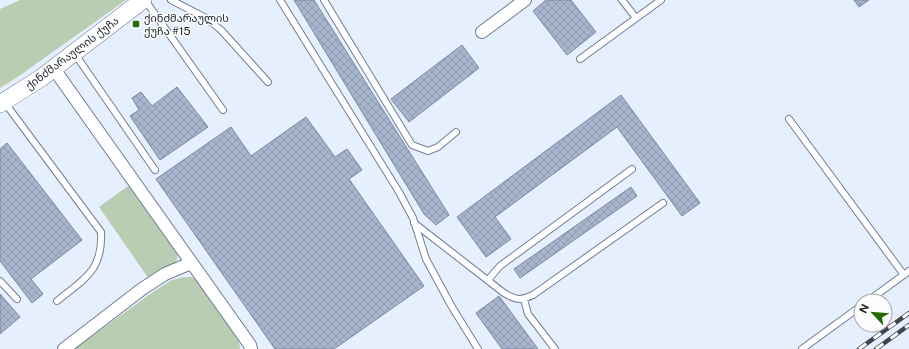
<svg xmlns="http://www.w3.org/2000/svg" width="909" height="349" font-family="'Public Sans','Noto Sans Georgian',sans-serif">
  <defs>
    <pattern id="building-cross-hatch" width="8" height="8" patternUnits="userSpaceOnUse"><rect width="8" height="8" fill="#a7b5cd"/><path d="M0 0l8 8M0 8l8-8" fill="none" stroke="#8f9bb0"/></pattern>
  </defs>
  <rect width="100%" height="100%" fill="#e6effe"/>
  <path fill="#b9cdb3" d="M20,0H126L19,76L0,88V9Z
    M131,184L178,254L176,262L149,279L99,207Z
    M184,277H192L198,282L239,340L240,349H74L156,290L172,280Z"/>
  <path fill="url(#building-cross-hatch)" stroke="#7b889f" d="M294,0H314L449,215L436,225L424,214Z
    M546,0H571L596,32L567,55L533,11Z
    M854,0H869L859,7Z
    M462,45L479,68L409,122L391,99Z
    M177,87L208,127L160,160L130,116L139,110L132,98L141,92L152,106Z
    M621,95L700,203L682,216L617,127L495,217L511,239L486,257L457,217Z
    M306,117L335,157L347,149L362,170L349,179L424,286L334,349H275L156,179L231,127L251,156Z
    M7,143L82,240L31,279L43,294L32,303L0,261V149Z
    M631,187L637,196L520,278L514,269Z
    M0,294L20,317L0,334Z
    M499,296L538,349H502L476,313Z"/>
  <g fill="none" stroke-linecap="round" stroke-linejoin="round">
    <defs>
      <path id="service" d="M145,0L223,110
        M171,0L206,18L221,30L268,82
        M280,0L399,192L413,218L426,259L452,307L478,349
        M324,0L412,145L428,151L438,147L456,132
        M622,0L636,18
        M75,54L155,170
        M580,59L661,0
        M5,103L101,232C103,271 84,279 57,301
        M789,119L904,275
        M414,223L504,293C516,300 520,301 533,295L663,203
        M488,280L500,266L632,169
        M0,281L17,299
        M524,299L528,314L555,349
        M868,301L909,271
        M802,349L861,306"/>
      <path id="minor" d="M482,32L525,0
        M54,69L250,345L251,349
        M64,349L142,289L165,274L191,263"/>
      <path id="secondary" d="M0,104L41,78L143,0"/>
    </defs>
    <use href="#service" stroke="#707d93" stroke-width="8"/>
    <use href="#minor" stroke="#707d93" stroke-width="14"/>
    <use href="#secondary" stroke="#707d93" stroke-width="18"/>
    <use href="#service" stroke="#fff" stroke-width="6"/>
    <use href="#minor" stroke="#fff" stroke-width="12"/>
    <use href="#secondary" stroke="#fff" stroke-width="17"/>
    <defs>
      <path id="rail" d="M859,349L909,313
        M876,349L909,325"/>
    </defs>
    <use href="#rail" stroke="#404550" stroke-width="4.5"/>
    <use href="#rail" stroke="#fbfcfb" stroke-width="3" stroke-dasharray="9" stroke-linecap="butt"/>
  </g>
  <rect fill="#256b04" stroke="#fbfcfb" stroke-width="1.5" x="132" y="20" width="8" height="8" rx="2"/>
  <g text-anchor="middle" stroke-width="3" stroke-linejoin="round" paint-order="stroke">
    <g font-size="11" fill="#1e232d" stroke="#fbfcfb" text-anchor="start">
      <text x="144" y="22">ქინძმარაულის<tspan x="144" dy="13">ქუჩა #15</tspan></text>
    </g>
    <g font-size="11" fill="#1e232d" stroke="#fbfcfb">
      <text transform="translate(72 53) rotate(-37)" y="4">ქინძმარაულის ქუჩა</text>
    </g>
  </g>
  <g transform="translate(873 313) rotate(296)"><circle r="19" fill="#fbfcfb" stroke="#a3a5a9"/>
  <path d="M0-3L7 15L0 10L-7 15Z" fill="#256b04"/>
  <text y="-6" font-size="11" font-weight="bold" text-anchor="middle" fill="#1e232d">N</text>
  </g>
</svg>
